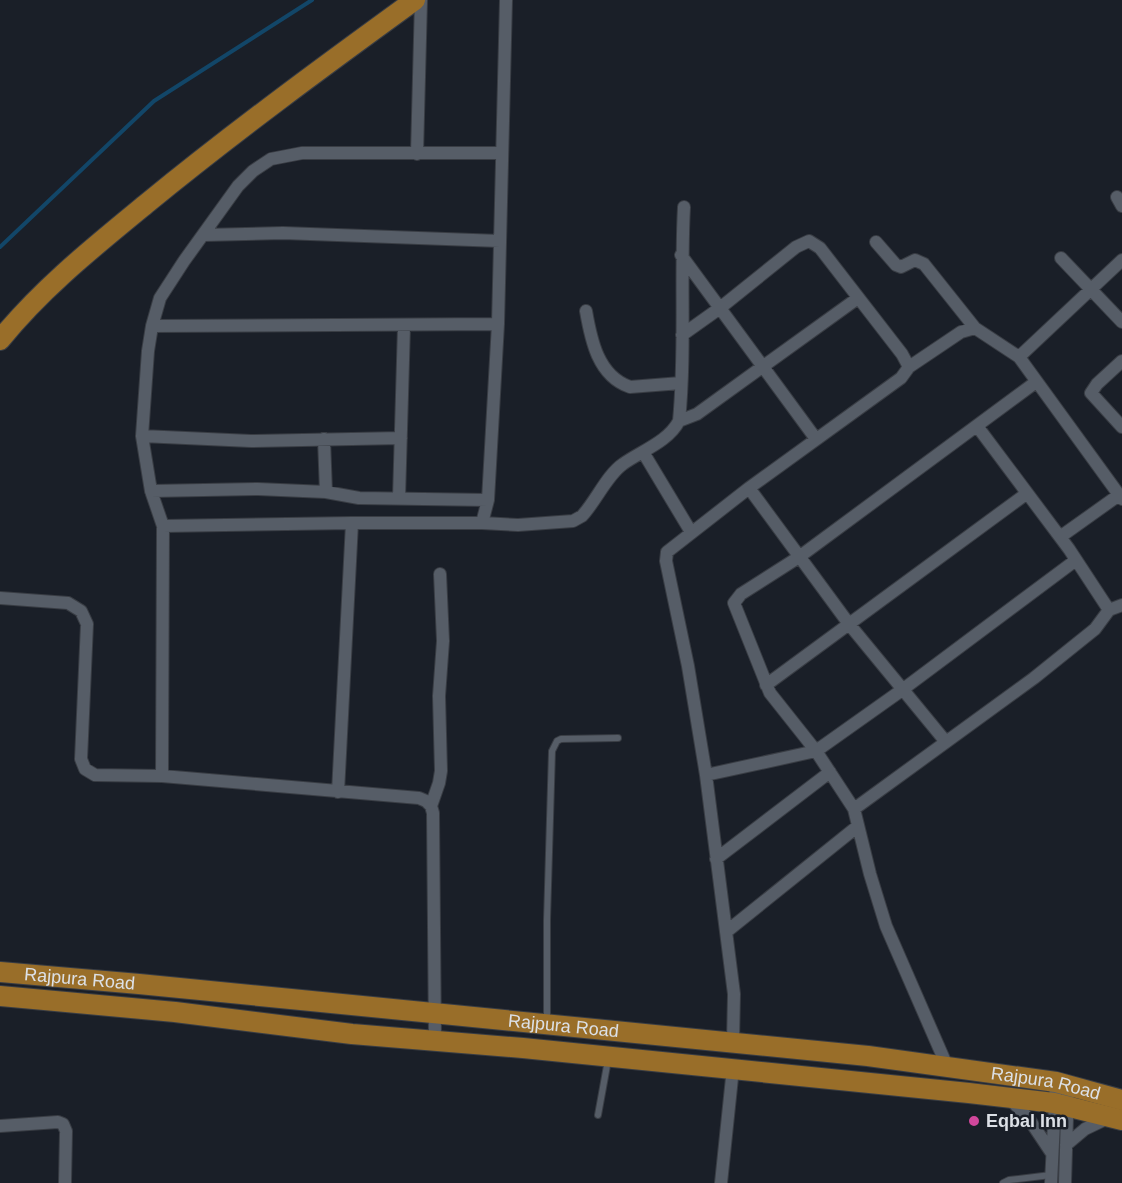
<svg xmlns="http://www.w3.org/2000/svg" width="1122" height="1183" font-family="Helvetica,sans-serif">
  <rect width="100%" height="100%" fill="#1a1f28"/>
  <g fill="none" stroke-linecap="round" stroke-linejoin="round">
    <path stroke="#124668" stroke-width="4" d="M0,247L154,101L312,0"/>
    <defs>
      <path id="service" d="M547,1021V920L552,751L557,741L561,739L618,738
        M598,1115L608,1060
        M1003,1183L1009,1180L1051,1175"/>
      <path id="minor" d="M417,154L421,0
        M1117,197L1122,206
        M204,235L283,233L500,241
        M876,242L896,265L901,267L915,260L924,264L975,328
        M681,255L816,439
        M1061,258L1122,322
        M586,311C591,340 598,376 630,387L681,383
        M152,326L498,324
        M682,335L720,308L796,247L809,241L820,248L902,354L909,367L901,378L749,488L667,552L666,561L688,666L706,775L734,994L733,1042
        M1019,357L1122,260
        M1122,361L1097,384L1091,393L1122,427
        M909,367L961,332L975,328L1019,357L1122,499
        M679,421L697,414L858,298
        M977,426L1069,549L1109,610
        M142,436L251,441L401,438
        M324,439L326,492
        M643,452L691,532
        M749,488L849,624L946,742
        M151,491L258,489L326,492L359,498L488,500
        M399,498L404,326
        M482,523L488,500L498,324L506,0
        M163,526L352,523H482L518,525L573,521L582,516C596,501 607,475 623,464C641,451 668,442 679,421C686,350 680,278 684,207
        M1060,537L1119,495
        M0,598L68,603L81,611L87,624L81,759L85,769L95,775L162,776L419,798L426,801L431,806L433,813L435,1041
        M766,685L1026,494
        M706,775L816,751L902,690L1076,560
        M162,776L163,526L151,491L142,436L148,351L152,326L160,298L184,261L238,186L253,171L271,159L302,153H502
        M338,792L352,523
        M431,806L439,783L441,771L439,696L443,641L440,574
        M854,809L1034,678L1095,629L1109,610L1122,605
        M716,859L830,772
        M726,932L858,826
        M947,1066L886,926L870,874L854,809L816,751L770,693L734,603L741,594L799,557L1036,382
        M1010,1099L1029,1119L1051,1152
        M0,1126L58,1122L63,1124L66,1131L65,1183
        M1066,1145L1085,1129L1110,1117
        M721,1183L733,1068
        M1051,1183L1056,1082
        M1065,1183L1068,1085"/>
      <g id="primary">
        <path d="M0,340C42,288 95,246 146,204C234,132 324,66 415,0"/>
        <path id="s1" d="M0,972L139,984L868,1056L1056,1082L1122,1100"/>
        <path d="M0,996L175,1012L352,1034L523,1048L969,1093L1054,1103L1122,1120"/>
      </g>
    </defs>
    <use href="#service" stroke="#393d44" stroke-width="8"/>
    <use href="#minor" stroke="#393d44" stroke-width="14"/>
    <use href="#primary" stroke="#393d44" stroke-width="22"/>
    <use href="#service" stroke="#565d67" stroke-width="6"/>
    <use href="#minor" stroke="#565d67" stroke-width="12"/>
    <use href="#primary" stroke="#996e29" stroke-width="20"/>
  </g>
  <circle fill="#d1479c" stroke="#1a1f28" stroke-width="2" cx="974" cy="1121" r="6"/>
  <g text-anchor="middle" stroke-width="5" stroke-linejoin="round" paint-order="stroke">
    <g font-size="18" fill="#dce0e6" stroke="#1a1f28">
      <text dy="6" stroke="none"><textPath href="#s1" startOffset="80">Rajpura Road</textPath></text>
      <text dy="6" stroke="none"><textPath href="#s1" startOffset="566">Rajpura Road</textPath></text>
      <text dy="6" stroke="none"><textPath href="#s1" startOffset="1052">Rajpura Road</textPath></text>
    </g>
    <g font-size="18" font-weight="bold" fill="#dce0e6" stroke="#1a1f28" text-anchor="start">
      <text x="986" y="1127">Eqbal Inn</text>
    </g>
  </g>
</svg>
